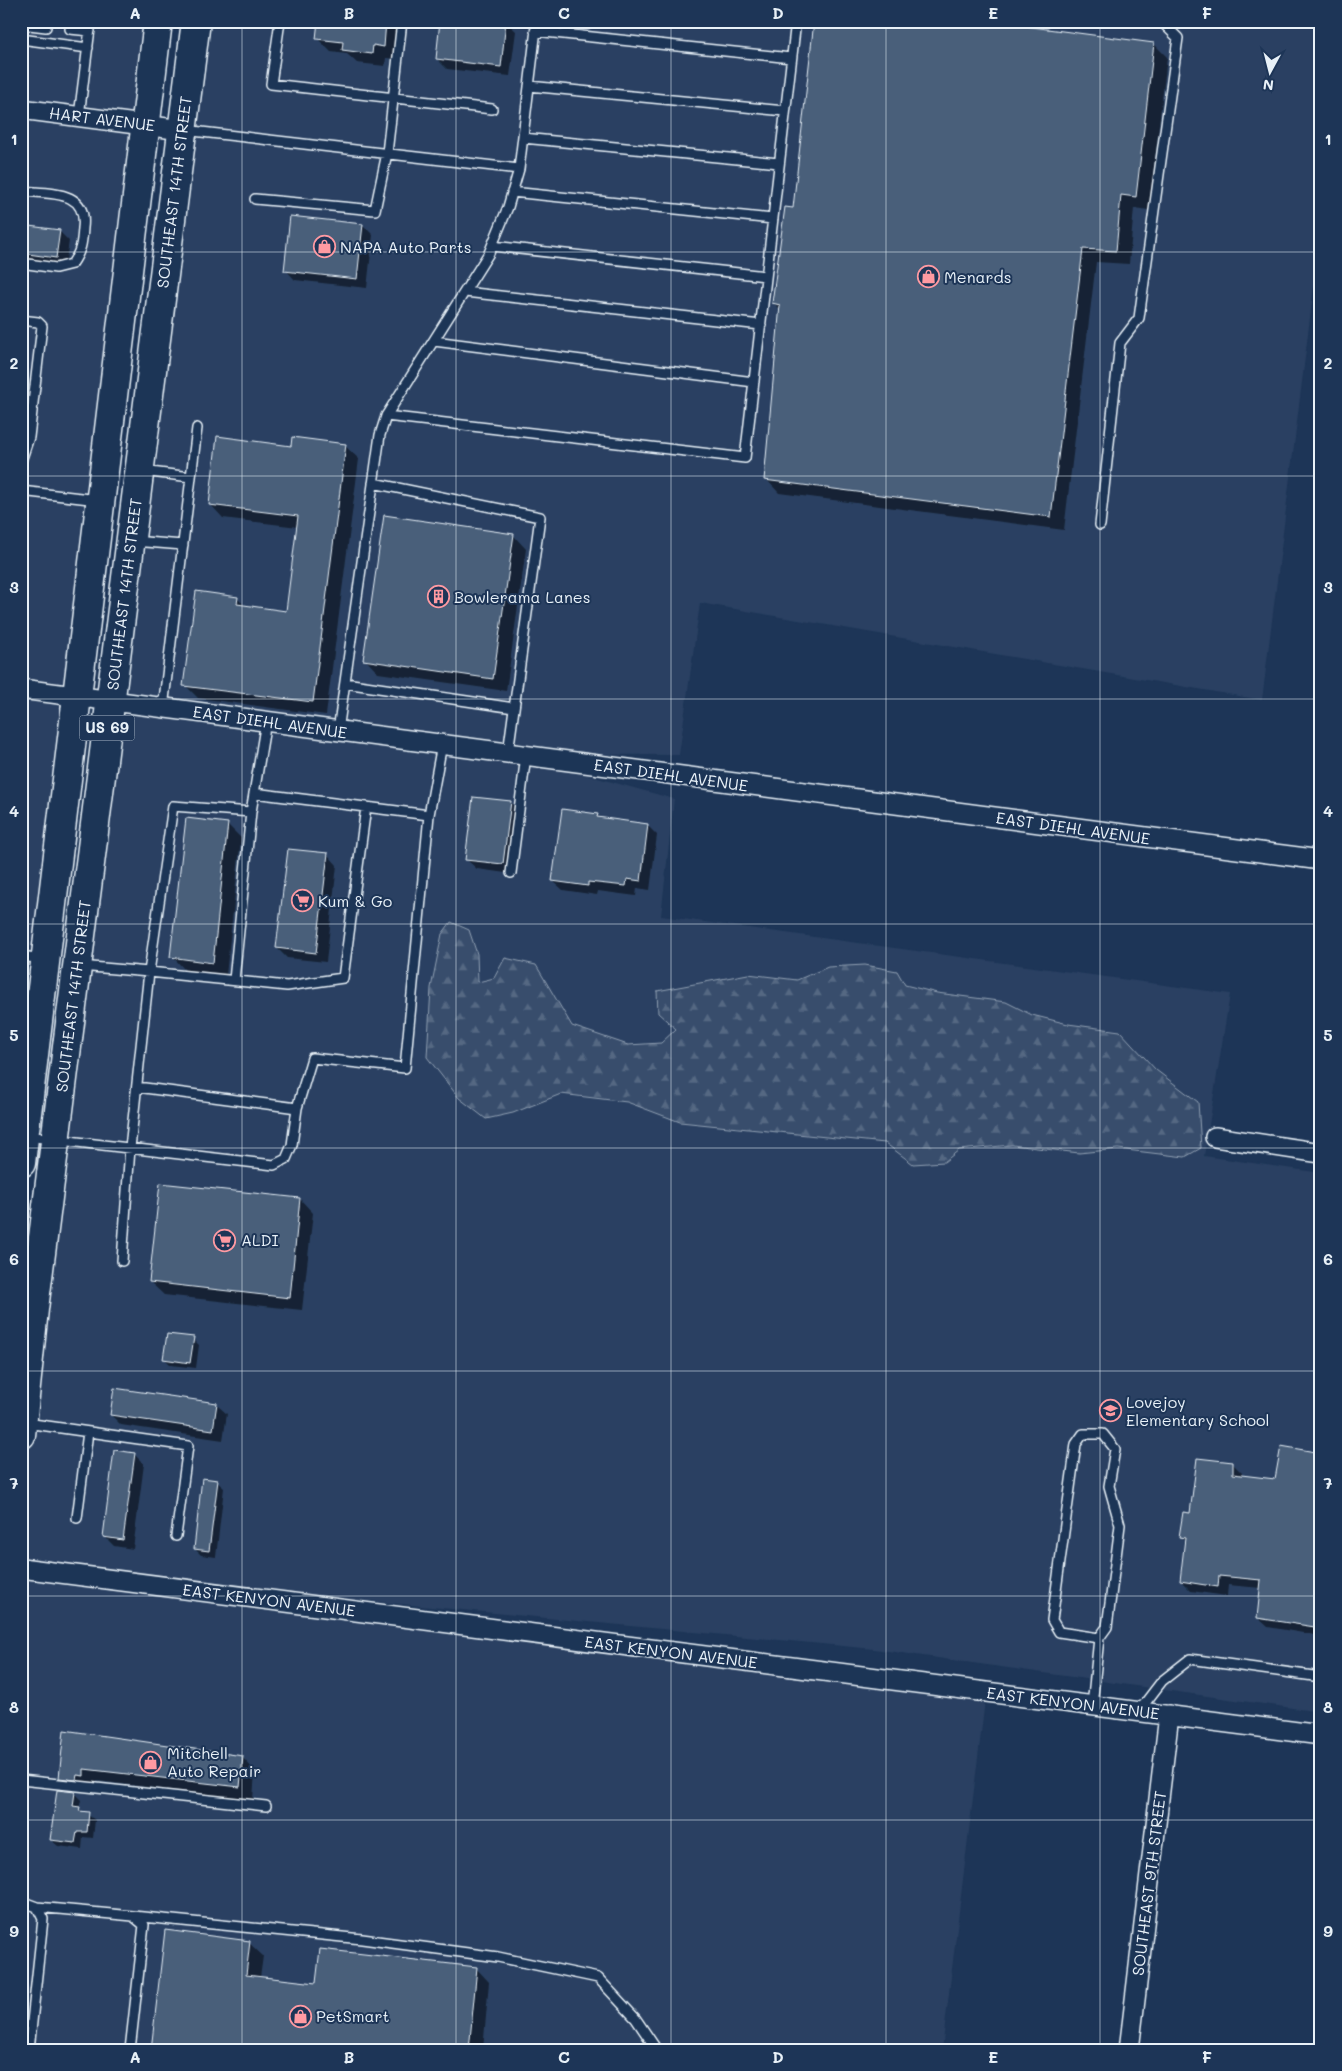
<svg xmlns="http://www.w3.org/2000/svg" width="1342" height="2071" font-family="Mali,sans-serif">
  <defs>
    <pattern id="forest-firs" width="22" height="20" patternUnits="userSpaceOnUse" patternTransform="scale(1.25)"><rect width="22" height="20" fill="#374d6c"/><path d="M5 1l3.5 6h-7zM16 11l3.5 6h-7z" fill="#546782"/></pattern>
  </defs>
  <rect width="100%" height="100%" fill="#1d3557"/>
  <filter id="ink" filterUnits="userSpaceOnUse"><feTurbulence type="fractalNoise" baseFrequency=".02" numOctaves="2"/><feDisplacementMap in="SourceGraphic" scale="10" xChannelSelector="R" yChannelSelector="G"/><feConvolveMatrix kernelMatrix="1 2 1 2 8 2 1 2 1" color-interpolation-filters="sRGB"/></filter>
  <g filter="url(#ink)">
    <path fill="#2a4162" d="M21,21H158L42,994L21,992Z
      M196,21H1321V230L1262,700L700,603L679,755L510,754L674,799L661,916L1230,994L1204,1156L1321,1173V1712L874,1649L31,1569L986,1692L942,2050H21V1435Z"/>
    <path fill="url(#forest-firs)" stroke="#909fb2" d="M451,922L469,930L477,954L478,982L494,978L505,958L536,965L572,1026L628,1045L661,1043L676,1029L658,1013L657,991L748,974L797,980L828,967L865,965L897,971L905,985L937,993L1006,1002L1032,1015L1068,1024L1120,1031L1156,1070L1198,1102L1201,1148L1185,1157L1118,1149L1079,1153L1012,1145L959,1150L944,1162L913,1164L885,1143L680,1122L627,1102L561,1094L513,1113L486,1119L459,1098L427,1057L431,988L442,934Z"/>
    <path fill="#0007" d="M315,21H401L397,59L386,58L385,66L357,63L347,54L331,52L318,39L319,30L315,26Z
      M506,22L516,31L510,76L447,69L437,59Z
      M1154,44L1167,57L1149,210L1134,208L1129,264L1096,262L1064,530L779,493L766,479L781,310L773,303L794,210Z
      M363,225L373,235L367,288L295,280L286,270Z
      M21,226L59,231L69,241L65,267L21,261Z
      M345,446L359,459L326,715L198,698L185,685L237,598L246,607L287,612L298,527L223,518L210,504L292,447Z
      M513,535L526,549L506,691L378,673L365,659Z
      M510,802L520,812L513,874L477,869L467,860Z
      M597,815L600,818L647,825L657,835L650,890L637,888L636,896L598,891L597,895L563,890L553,881Z
      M227,824L241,838L226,975L185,970L172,956Z
      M328,855L337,865L326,962L287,958L277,948Z
      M161,1184L300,1199L313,1213L302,1310L164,1295L150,1282Z
      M193,1339L199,1345L196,1368L171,1365L165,1359Z
      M217,1405L227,1414L223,1440L121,1425L111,1415Z
      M134,1454L144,1464L133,1549L114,1546L104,1536Z
      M1321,1454V1636L1268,1627L1258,1618L1261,1588L1228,1585L1227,1596L1191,1591L1181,1581L1186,1542L1180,1536L1191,1514L1232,1463L1242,1473V1476L1276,1481Z
      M217,1482L224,1488L216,1557L201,1555L195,1549Z
      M65,1732L242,1757L255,1771L253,1800L97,1781V1788H90L89,1792L73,1791L60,1777Z
      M74,1793L81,1800L79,1809L95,1820L93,1838L83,1837L82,1849L58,1846L51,1840Z
      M249,1943L263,1956L260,1978L317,1984L476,1968L489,1982L483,2050H152Z"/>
    <path fill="#495e7a" stroke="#e8f1f8" d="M318,21H386L384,47L373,45L372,54L342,50L343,42L316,39Z
      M440,21H506L501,67L436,59Z
      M814,21H986L1154,43L1136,197L1121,195L1116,251L1083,249L1051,517L764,480L780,305L772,303L785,207L793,208Z
      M290,216L363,224L357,279L284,271Z
      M21,225L60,230L56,258L21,253Z
      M217,436L291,446L292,437L346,444L313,702L183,686L196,591L238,597L237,604L286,611L298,516L209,505Z
      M384,515L514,534L493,679L363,660Z
      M473,797L511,801L503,864L465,860Z
      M562,809L598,814L597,817L648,824L641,881L627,879L626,886L588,882V886L552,881Z
      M186,818L228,823L213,963L170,957Z
      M288,849L328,853L316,953L276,948Z
      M160,1183L300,1198L290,1298L149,1282Z
      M167,1334L194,1337L190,1363L163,1359Z
      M114,1388L217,1403L213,1430L110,1415Z
      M1281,1446L1321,1453V1628L1257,1618L1261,1580L1219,1576L1218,1587L1180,1581L1185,1538L1179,1537L1183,1512L1190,1513L1197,1458L1233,1462V1474L1275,1479Z
      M114,1450L135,1453L123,1540L103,1537Z
      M202,1478L218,1480L209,1551L194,1549Z
      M64,1730L243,1756L240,1787L84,1769V1776L77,1775L76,1780L59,1778Z
      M57,1790L75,1792L73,1806L80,1807L79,1811L89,1812L87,1832H77L75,1843L50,1840Z
      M165,1930L250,1941L246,1975L316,1983L320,1949L477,1967L469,2050H151Z"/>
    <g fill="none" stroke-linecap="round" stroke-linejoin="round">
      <defs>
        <path id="lane" d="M280,21L271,84L492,109
          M21,24L46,27
          M70,29L90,31
          M535,31L791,58
          M21,39L88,48
          M529,86L785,111
          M79,116L91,21
          M184,130L519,169
          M523,138L779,163
          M21,191C49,194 88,189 83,228C82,244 81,251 72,264L56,268L21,263
          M512,192L773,219
          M255,199L375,210L387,153L402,21
          M492,246L766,276
          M465,292L761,325
          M21,320L38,322L42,326L29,437L21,461
          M434,341L754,382
          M386,416L745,458L796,21
          M142,471L191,477
          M373,483L540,517L508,753
          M21,491L98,500
          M1100,525L1120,343L1139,318L1178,38L1161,21
          M133,541L183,545
          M345,683L514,708
          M163,708L197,428
          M338,731L380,435L386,416L489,253L508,207L519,169L537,21
          M254,793L429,815L442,744
          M511,873L526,755
          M21,956L43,959
          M80,966L149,972L173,806L251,812L266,721
          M234,980L251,812
          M137,1087L297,1108
          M26,1136L274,1165L286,1159L292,1145L297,1108L312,1058L405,1068L429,815
          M122,1261L130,1148L149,972L287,986L343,978L366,807
          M26,1423L188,1446L176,1536
          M77,1518L88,1432
          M1092,1706L1099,1638L1107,1627L1120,1525L1109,1486L1115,1449L1103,1434H1083L1076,1444L1052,1620L1059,1632L1099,1638
          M1139,1711L1162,1681L1190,1659L1321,1677
          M21,1780L266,1806
          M21,1901L37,1907L43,1919L29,2050
          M37,1907L133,1916L144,1925L130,2050
          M133,1916L362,1939L498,1957L598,1978L636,2019L657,2050"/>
        <path id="street" d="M21,109L182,130
          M21,689L1321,860
          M1215,1137L1321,1153
          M21,1568L1321,1735
          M1129,2050L1169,1715"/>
        <path id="primary" d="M21,1163L158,21
          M21,1435L34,1309L196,21"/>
      </defs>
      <use href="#lane" stroke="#e8f1f8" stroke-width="12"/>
      <use href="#street" stroke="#e8f1f8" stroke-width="22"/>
      <use href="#primary" stroke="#e8f1f8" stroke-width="31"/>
      <use href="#lane" stroke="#1d3557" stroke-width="9"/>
      <use href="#street" stroke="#1d3557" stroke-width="19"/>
      <use href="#primary" stroke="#1d3557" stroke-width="28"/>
    </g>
  </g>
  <path fill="none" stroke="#e8f1f8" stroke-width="1" stroke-opacity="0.55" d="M242,21V2050M456,21V2050M671,21V2050M886,21V2050M1100,21V2050M21,252H1321M21,476H1321M21,699H1321M21,924H1321M21,1148H1321M21,1371H1321M21,1596H1321M21,1820H1321"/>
  <defs>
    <symbol id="shop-ring" viewBox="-11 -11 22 22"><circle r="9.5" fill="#1d3557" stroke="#ff9aa2" stroke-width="1.5"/><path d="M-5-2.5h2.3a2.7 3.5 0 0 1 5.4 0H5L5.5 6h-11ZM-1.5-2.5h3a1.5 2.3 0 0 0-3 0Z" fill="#ff9aa2"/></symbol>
    <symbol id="building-ring" viewBox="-11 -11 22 22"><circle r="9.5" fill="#1d3557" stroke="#ff9aa2" stroke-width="1.5"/><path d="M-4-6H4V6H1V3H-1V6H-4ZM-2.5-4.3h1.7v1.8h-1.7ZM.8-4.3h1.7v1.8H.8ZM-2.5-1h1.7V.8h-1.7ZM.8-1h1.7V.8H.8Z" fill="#ff9aa2"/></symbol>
    <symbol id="supermarket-ring" viewBox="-11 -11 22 22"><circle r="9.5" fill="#1d3557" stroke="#ff9aa2" stroke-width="1.5"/><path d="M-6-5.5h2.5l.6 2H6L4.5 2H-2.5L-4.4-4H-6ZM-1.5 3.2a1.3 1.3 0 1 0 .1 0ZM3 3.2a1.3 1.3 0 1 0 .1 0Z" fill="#ff9aa2"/></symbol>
    <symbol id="school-ring" viewBox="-11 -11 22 22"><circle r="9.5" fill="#1d3557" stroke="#ff9aa2" stroke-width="1.5"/><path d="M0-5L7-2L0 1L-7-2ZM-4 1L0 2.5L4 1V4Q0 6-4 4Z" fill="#ff9aa2"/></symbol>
  </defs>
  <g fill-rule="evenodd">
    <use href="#shop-ring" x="312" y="234" width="25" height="25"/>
    <use href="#shop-ring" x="916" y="264" width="25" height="25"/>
    <use href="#building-ring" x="426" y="584" width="25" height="25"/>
    <use href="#supermarket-ring" x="290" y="888" width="25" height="25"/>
    <use href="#supermarket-ring" x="212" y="1228" width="25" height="25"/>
    <use href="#school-ring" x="1098" y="1398" width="25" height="25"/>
    <use href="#shop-ring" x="138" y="1750" width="25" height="25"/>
    <use href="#shop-ring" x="288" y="2004" width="25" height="25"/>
  </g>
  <g text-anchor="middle" stroke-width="4" stroke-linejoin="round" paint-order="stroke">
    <rect fill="#1d3557" stroke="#abb9c8" stroke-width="1" x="79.5" y="715.5" width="55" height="25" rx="4"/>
    <g font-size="15" font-weight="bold" fill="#e8f1f8">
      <text x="107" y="733">US 69</text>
    </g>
    <g font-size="16" fill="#e8f1f8" stroke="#1d3557">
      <text transform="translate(102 119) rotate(7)" y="6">HART AVENUE</text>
      <text transform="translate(174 192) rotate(-83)" y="6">SOUTHEAST 14TH STREET</text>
      <text transform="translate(124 594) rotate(-83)" y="6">SOUTHEAST 14TH STREET</text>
      <text transform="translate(270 722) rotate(8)" y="6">EAST DIEHL AVENUE</text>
      <text transform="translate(671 775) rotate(8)" y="6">EAST DIEHL AVENUE</text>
      <text transform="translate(1073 828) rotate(8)" y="6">EAST DIEHL AVENUE</text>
      <text transform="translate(73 996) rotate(-83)" y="6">SOUTHEAST 14TH STREET</text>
      <text transform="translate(269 1600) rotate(7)" y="6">EAST KENYON AVENUE</text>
      <text transform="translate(671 1652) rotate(7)" y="6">EAST KENYON AVENUE</text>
      <text transform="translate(1073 1703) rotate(7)" y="6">EAST KENYON AVENUE</text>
      <text transform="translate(1149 1883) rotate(-83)" y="6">SOUTHEAST 9TH STREET</text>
    </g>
    <g font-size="16" fill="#e8f1f8" stroke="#1d3557" text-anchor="start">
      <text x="340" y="253">NAPA Auto Parts</text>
      <text x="944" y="283">Menards</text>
      <text x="454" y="603">Bowlerama Lanes</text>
      <text x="318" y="907">Kum &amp; Go</text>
      <text x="241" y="1246">ALDI</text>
      <text x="1126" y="1408">Lovejoy<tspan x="1126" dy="18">Elementary School</tspan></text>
      <text x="167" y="1759">Mitchell<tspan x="167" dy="18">Auto Repair</tspan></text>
      <text x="316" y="2022">PetSmart</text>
    </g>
  </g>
  <rect width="1342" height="2071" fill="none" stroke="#1d3557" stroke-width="55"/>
  <g transform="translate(1270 72) rotate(187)" stroke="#1d3557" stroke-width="4" paint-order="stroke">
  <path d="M0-4L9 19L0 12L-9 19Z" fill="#e8f1f8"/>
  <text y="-8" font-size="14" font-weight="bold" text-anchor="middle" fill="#e8f1f8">N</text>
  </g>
  <rect x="28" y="28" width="1286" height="2016" fill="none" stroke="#e8f1f8" stroke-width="2"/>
  <g font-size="16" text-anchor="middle" font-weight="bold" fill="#e8f1f8">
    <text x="135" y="19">A</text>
    <text x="349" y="19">B</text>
    <text x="564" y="19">C</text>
    <text x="778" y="19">D</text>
    <text x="993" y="19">E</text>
    <text x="1207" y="19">F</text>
    <text x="14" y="145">1</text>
    <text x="1328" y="145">1</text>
    <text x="14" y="369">2</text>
    <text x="1328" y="369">2</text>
    <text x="14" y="593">3</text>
    <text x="1328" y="593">3</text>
    <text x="14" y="817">4</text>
    <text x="1328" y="817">4</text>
    <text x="14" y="1041">5</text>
    <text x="1328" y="1041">5</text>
    <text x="14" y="1265">6</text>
    <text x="1328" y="1265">6</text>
    <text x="14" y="1489">7</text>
    <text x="1328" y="1489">7</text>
    <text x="14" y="1713">8</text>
    <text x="1328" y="1713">8</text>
    <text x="14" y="1937">9</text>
    <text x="1328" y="1937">9</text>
    <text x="135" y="2063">A</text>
    <text x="349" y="2063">B</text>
    <text x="564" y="2063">C</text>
    <text x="778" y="2063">D</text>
    <text x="993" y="2063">E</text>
    <text x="1207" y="2063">F</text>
  </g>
</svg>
